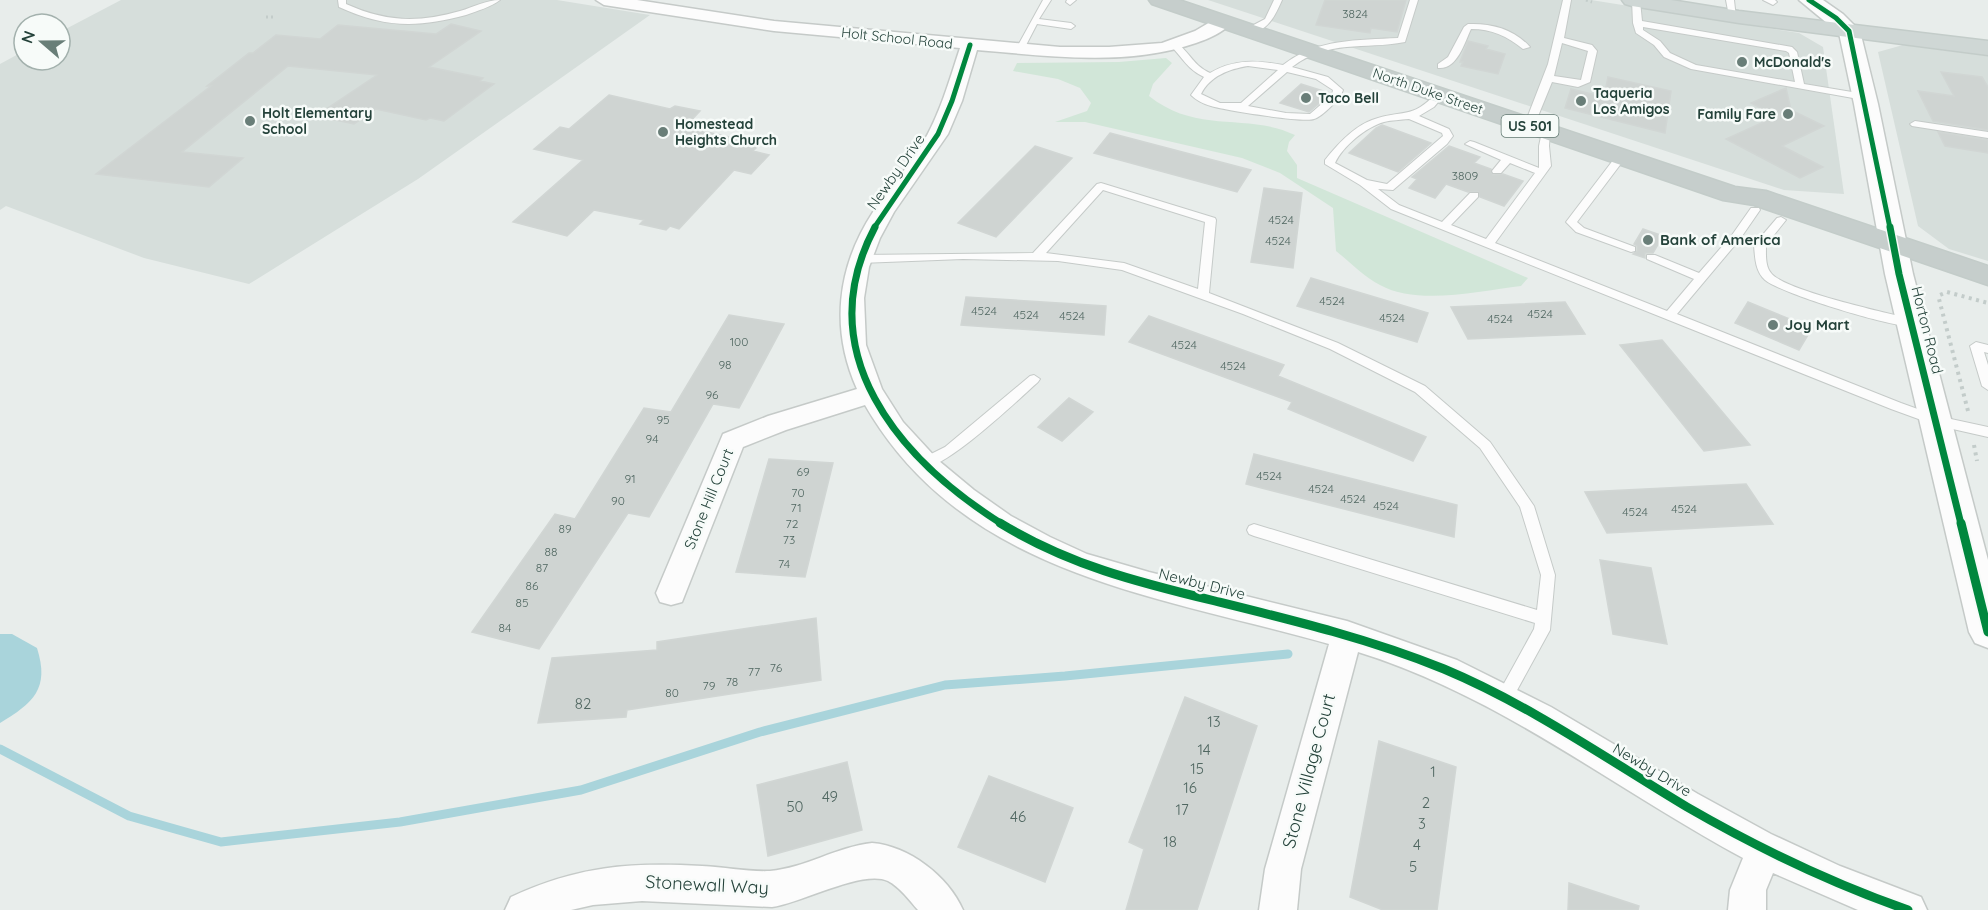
<svg xmlns="http://www.w3.org/2000/svg" width="1988" height="910" font-family="Quicksand,sans-serif">
  <rect width="100%" height="100%" fill="#e8edeb"/>
  <path fill="#d6dedb" d="M121,0H557L650,15L418,179L249,284L144,258L6,206L0,210V64L24,51V60H60V32Z
    M1208,0H1591L1799,33L1823,47L1844,194L1784,190Z
    M1903,45L1988,56V261L1949,249L1918,226L1878,52Z"/>
  <path fill="#d1e6d8" d="M1166,58L1172,63L1153,84L1149,96C1198,135 1247,112 1295,135L1289,142L1287,151L1297,165V178L1528,278L1521,286C1479,291 1418,306 1380,285C1364,277 1350,262 1336,251L1333,208L1280,173L1242,158L1085,122H1055L1087,111L1091,103L1080,88L1058,79L1013,71L1017,63L1119,62Z"/>
  <path fill="#a9d4db" d="M0,634H12L37,648C50,689 33,703 0,723Z"/>
  <g fill="none" stroke-linecap="round" stroke-linejoin="round">
    <path stroke="#a9d4db" stroke-width="9" d="M0,749L129,816L221,842L400,822L581,790L760,732L945,685L1065,676L1288,654"/>
  </g>
  <path fill="#cfd4d2" stroke="#d1d6d4" stroke-width="1.5" d="M1325,0H1406L1397,32L1371,28L1370,33L1316,25Z
    M451,24L481,31L429,67L483,78L480,81L494,84L444,121L430,118L426,120L376,109L354,124L316,116L377,75L288,66L182,152L243,158L209,187L96,174L211,86H207L249,53H253L276,35L320,39L338,25L436,34Z
    M1468,41L1488,46L1486,49L1505,54L1498,74L1461,66L1463,62H1460Z
    M1941,72L1982,77L1988,87V130L1933,121L1918,91L1954,96Z
    M1608,77L1671,91L1665,133L1565,108L1571,89L1604,97Z
    M1301,84L1330,93V94L1309,112L1280,103Z
    M1786,88L1791,110L1824,126L1782,146L1823,167L1800,178L1726,139L1777,116L1751,103Z
    M609,95L670,109L675,106L700,111L685,127L760,144L753,151L769,155L751,174L734,170L679,229L670,226L666,230L640,224L644,220L594,210L567,236L513,222L583,160L534,149L560,127L569,129Z
    M1382,125L1431,143L1398,172L1349,153L1376,128Z
    M1938,132L1988,140V153L1945,146Z
    M1110,133L1251,170L1237,192L1094,153Z
    M1035,146L1072,158L996,237L958,223Z
    M1449,146L1480,157L1474,163L1491,169L1493,175L1503,174L1523,181L1504,206L1480,197L1478,191L1468,192L1446,184L1435,198L1409,188L1417,179L1412,177Z
    M1264,188L1302,193L1293,268L1251,262Z
    M1643,229L1663,236L1653,253H1645V258L1633,254L1637,251V246L1634,244Z
    M1311,278L1428,313L1417,342L1297,306Z
    M966,297L1106,306L1104,335L961,325Z
    M1565,302L1585,334L1468,339L1451,307Z
    M1748,302L1812,328L1799,350L1735,323Z
    M729,315L784,324L739,408L713,404L649,517L628,513L539,649L472,632L555,514L575,519L644,408L671,412Z
    M1149,316L1284,365L1278,376L1426,437L1413,461L1288,409L1292,402L1129,342Z
    M1662,340L1750,445L1704,451L1620,345Z
    M1069,398L1093,412L1062,441L1038,427Z
    M1254,454L1457,505L1454,537L1246,484Z
    M769,459L833,463L805,577L736,572Z
    M1746,484L1773,524L1607,533L1585,492Z
    M1600,560L1651,568L1667,644L1613,634Z
    M816,618L821,680L627,710L626,717L538,723L552,658L657,650V642Z
    M1185,697L1257,726L1197,910H1126L1144,849L1129,842Z
    M1379,741L1456,767L1437,910H1383L1350,897Z
    M847,762L862,830L768,856L757,785Z
    M989,776L1073,808L1045,882L958,847Z
    M1569,883L1639,906L1638,910H1568Z"/>
  <g fill="none" stroke-linecap="round" stroke-linejoin="round">
    <defs>
      <path id="service" d="M338,0H346V4C386,22 418,23 460,11C474,7 486,0 500,0C491,7 477,11 466,15C418,28 384,28 339,7Z
        M1043,0H1051L1039,19L1071,23L1075,26L1071,29L1037,24L1023,51H1017L1016,49Z
        M1067,0H1076L1070,5L1066,2Z
        M1274,0H1282C1275,16 1267,34 1246,33V29L1265,19Z
        M1410,0H1418L1405,42C1364,50 1328,39 1292,67L1328,77L1343,90C1341,98 1322,117 1314,119C1304,123 1224,110 1211,106C1204,104 1197,101 1191,95L1204,77C1188,70 1182,57 1170,45L1177,43C1191,54 1193,65 1210,73C1234,59 1257,60 1283,65C1316,39 1358,40 1398,38ZM1248,66L1278,70L1241,103H1220L1201,94C1210,76 1229,69 1248,66ZM1287,72L1316,79L1333,90L1332,95L1310,114L1286,113L1248,106Z
        M1563,0H1571L1564,38L1592,45L1597,51L1590,82L1578,87L1552,82L1534,126L1526,128L1524,126L1548,64ZM1562,43L1588,51L1581,80L1554,76Z
        M1632,0L1640,1L1642,21L1792,47L1797,52L1804,84L1864,94L1869,97L1864,100L1691,69L1664,57L1654,45L1636,33L1633,23ZM1643,27L1786,51L1789,53L1795,82L1696,65L1670,53L1660,41L1643,30Z
        M1726,0H1734L1736,18L1729,16Z
        M1763,0H1775L1777,2L1773,5Z
        M1468,24C1491,23 1514,29 1530,47L1523,49C1507,36 1492,29 1471,29C1464,44 1457,70 1438,68V64L1448,57L1464,27Z
        M1436,93L1444,95L1434,107L1419,116L1449,129L1453,136L1447,144L1393,190L1378,189L1399,205L1442,222L1470,193H1478V197L1451,225L1486,239L1535,173L1510,163L1501,173H1493L1492,171L1501,160L1465,144L1470,141L1474,142L1539,168V146L1542,132L1550,130L1549,146L1551,166L1495,243L1667,311L1694,279L1647,259V255H1655L1699,273L1732,235L1751,208H1759L1760,210L1740,239L1677,314L1901,403L1937,416L1988,427V437L1935,425L1891,409L1391,209L1360,185L1325,164V160C1337,145 1353,127 1372,120C1401,109 1413,120 1436,93ZM1409,119L1442,133L1443,136L1387,184L1367,180L1335,163C1343,146 1366,127 1384,122C1392,120 1400,120 1409,119Z
        M1915,121L1988,132V138L1912,126L1910,124Z
        M1621,154L1626,157L1577,222L1584,228L1635,247V251L1631,252L1576,232L1566,222L1617,155Z
        M1101,183L1215,218L1216,220L1209,293L1338,343L1425,386L1490,442L1534,506L1555,575L1550,630L1510,703L1504,705L1498,703L1496,698L1534,629L1535,623L1254,536L1249,534L1247,530L1249,526L1254,524L1537,610L1541,575L1520,507L1480,448L1415,392L1330,349L1243,314L1122,270L1058,261L963,259L860,263L854,259L860,255L1033,253L1097,184ZM1103,190L1205,222L1198,289L1124,263L1046,253Z
        M1781,217L1786,220L1766,245C1766,254 1765,266 1771,273C1785,291 1889,313 1915,320L1917,323L1915,326C1898,330 1780,293 1765,280C1755,271 1755,257 1754,245L1777,218Z
        M1976,342L1988,345V353L1984,352L1988,365V390L1982,386L1970,346Z
        M1034,375L1040,379L1038,382C1019,399 941,474 919,468L917,464L919,460L945,447L1030,376Z"/>
      <path id="minor" d="M596,0H637L774,21L1060,47H1109L1162,43L1195,31L1217,18H1229L1232,22C1224,32 1208,39 1196,43C1127,67 1050,56 977,50L962,101L948,134L894,212L880,238L869,267L864,298L866,345L882,389L903,422L939,461L974,490L1011,516L1050,537L1087,554L1149,572L1347,621L1457,660L1551,707L1698,794L1771,834L1840,866L1921,897L1927,910H1858L1773,873L1766,890V910H1728L1730,890L1743,858C1613,788 1500,696 1358,652L1301,869L1297,910H1259L1265,869L1329,644C1157,595 964,576 865,405L786,430L743,447L682,602L671,605L660,602L656,593L723,434L768,416L857,389C830,329 837,267 873,212C888,189 907,169 921,146C940,115 949,81 960,48L774,31L604,5Z
        M872,843C909,846 948,876 963,910H918C909,900 900,887 888,881C863,869 801,903 772,907L642,901L593,905L571,910H505L511,897C578,866 629,862 702,866C725,867 748,872 770,871C805,868 836,847 872,843Z"/>
      <path id="tertiary" d="M1799,0H1823L1843,14L1860,31L1878,104L1913,274L1988,560V648L1975,643L1969,632L1885,274L1854,104L1839,33Z"/>
      <path id="primary" d="M1622,0H1671L1739,11L1988,41V55L1739,23L1632,6L1625,4Z"/>
      <path id="trunk" d="M1149,0H1179L1735,187L1766,191L1988,266V285L1754,205L1723,200L1152,4Z"/>
    </defs>
    <use href="#service" stroke="#c5cac8" stroke-width="2"/>
    <use href="#minor" stroke="#c5cac8" stroke-width="3"/>
    <use href="#tertiary" stroke="#c5cac8" stroke-width="3"/>
    <use href="#primary" stroke="#c3ccc9" stroke-width="3"/>
    <use href="#trunk" stroke="#c3ccc9" stroke-width="3"/>
    <path stroke="#c3ccca" stroke-width="3" stroke-dasharray="2 3" stroke-linecap="butt" d="M1586,0L1592,2
      M266,17H274"/>
    <path stroke="#c3ccca" stroke-width="4" stroke-dasharray="3 4.5" stroke-linecap="butt" d="M1968,411L1939,299L1940,295L1947,292L1988,303
      M1974,445L1977,461"/>
    <use href="#service" fill="#fcfcfc" fill-rule="evenodd"/>
    <use href="#minor" fill="#fcfcfc" fill-rule="evenodd"/>
    <use href="#tertiary" fill="#fcfcfc" fill-rule="evenodd"/>
    <use href="#primary" fill="#cfd7d5" fill-rule="evenodd"/>
    <use href="#trunk" fill="#c6cecc" fill-rule="evenodd"/>
    <defs>
      <path id="cycleway-far2" d="M1809,0L1836,18L1849,31L1890,228
        M874,228L938,134L952,101L970,45"/>
      <path id="cycleway-far1" d="M875,227C808,353 899,459 1002,524
        M1890,227L1899,274L1961,524"/>
      <path id="cycleway" d="M1000,523C1069,565 1137,582 1215,601C1292,620 1370,639 1444,669C1530,705 1607,759 1687,807C1758,848 1831,883 1908,910
        M1961,523L1988,632"/>
    </defs>
    <use href="#cycleway-far2" stroke="#f7fbf9" stroke-width="8"/>
    <use href="#cycleway-far1" stroke="#f7fbf9" stroke-width="10"/>
    <use href="#cycleway" stroke="#f7fbf9" stroke-width="13"/>
    <use href="#cycleway-far2" stroke="#00873e" stroke-width="5"/>
    <use href="#cycleway-far1" stroke="#00873e" stroke-width="7"/>
    <use href="#cycleway" stroke="#00873e" stroke-width="9"/>
  </g>
  <g fill="#697e78" stroke="#f7fbf9" stroke-width="2">
    <circle cx="1742" cy="62" r="6"/>
    <circle cx="1306" cy="98" r="6"/>
    <circle cx="1581" cy="101" r="6"/>
    <circle cx="1788" cy="114" r="6"/>
    <circle cx="250" cy="121" r="6"/>
    <circle cx="663" cy="132" r="6"/>
    <circle cx="1648" cy="240" r="6"/>
    <circle cx="1773" cy="325" r="6"/>
  </g>
  <g text-anchor="middle" stroke-width="5" stroke-linejoin="round" paint-order="stroke">
    <g font-size="12" fill="#506761">
      <text x="1355" y="18">3824</text>
      <text x="1465" y="180">3809</text>
      <text x="1281" y="224">4524</text>
      <text x="1278" y="245">4524</text>
      <text x="1332" y="305">4524</text>
      <text x="984" y="315">4524</text>
      <text x="1540" y="318">4524</text>
      <text x="1026" y="319">4524</text>
      <text x="1072" y="320">4524</text>
      <text x="1392" y="322">4524</text>
      <text x="1500" y="323">4524</text>
      <text x="739" y="346">100</text>
      <text x="1184" y="349">4524</text>
      <text x="725" y="369">98</text>
      <text x="1233" y="370">4524</text>
      <text x="712" y="399">96</text>
      <text x="663" y="424">95</text>
      <text x="652" y="443">94</text>
      <text x="803" y="476">69</text>
      <text x="1269" y="480">4524</text>
      <text x="630" y="483">91</text>
      <text x="1321" y="493">4524</text>
      <text x="798" y="497">70</text>
      <text x="1353" y="503">4524</text>
      <text x="618" y="505">90</text>
      <text x="1386" y="510">4524</text>
      <text x="796" y="512">71</text>
      <text x="1684" y="513">4524</text>
      <text x="1635" y="516">4524</text>
      <text x="792" y="528">72</text>
      <text x="565" y="533">89</text>
      <text x="789" y="544">73</text>
      <text x="551" y="556">88</text>
      <text x="784" y="568">74</text>
      <text x="542" y="572">87</text>
      <text x="532" y="590">86</text>
      <text x="522" y="607">85</text>
      <text x="505" y="632">84</text>
      <text x="776" y="672">76</text>
      <text x="754" y="676">77</text>
      <text x="732" y="686">78</text>
      <text x="709" y="690">79</text>
      <text x="672" y="697">80</text>
    </g>
    <g font-size="14" fill="#24423a" stroke="#f7fbf9">
      <text transform="translate(897 38) rotate(6)" y="5">Holt School Road</text>
      <text transform="translate(1428 91) rotate(19)" y="5">North Duke Street</text>
    </g>
    <g font-size="14" font-weight="bold" fill="#24423a" stroke="#f7fbf9" text-anchor="start">
      <text x="1754" y="67">McDonald's</text>
      <text x="1593" y="98">Taqueria<tspan x="1593" dy="16">Los Amigos</tspan></text>
      <text x="1318" y="103">Taco Bell</text>
      <text x="262" y="118">Holt Elementary<tspan x="262" dy="16">School</tspan></text>
      <text x="1776" y="119" text-anchor="end">Family Fare</text>
      <text x="675" y="129">Homestead<tspan x="675" dy="16">Heights Church</tspan></text>
    </g>
    <rect fill="#f7fbf9" stroke="#637a73" stroke-width="1.5" x="1501.5" y="115" width="57" height="22" rx="4.5"/>
    <g font-size="14" font-weight="bold" fill="#24423a">
      <text x="1530" y="131">US 501</text>
    </g>
    <g font-size="15" fill="#24423a" stroke="#f7fbf9">
      <text transform="translate(896 172) rotate(-55)" y="5">Newby Drive</text>
      <text transform="translate(1927 330) rotate(76)" y="5">Horton Road</text>
      <text transform="translate(709 499) rotate(-68)" y="5">Stone Hill Court</text>
      <text transform="translate(1202 584) rotate(14)" y="5">Newby Drive</text>
      <text transform="translate(1652 770) rotate(31)" y="5">Newby Drive</text>
    </g>
    <g font-size="15" font-weight="bold" fill="#24423a" stroke="#f7fbf9" text-anchor="start">
      <text x="1660" y="245">Bank of America</text>
      <text x="1785" y="330">Joy Mart</text>
    </g>
    <g font-size="15" fill="#506761">
      <text x="583" y="709">82</text>
      <text x="1214" y="727">13</text>
      <text x="1204" y="755">14</text>
      <text x="1197" y="774">15</text>
      <text x="1433" y="777">1</text>
      <text x="1190" y="793">16</text>
      <text x="830" y="802">49</text>
      <text x="1426" y="808">2</text>
      <text x="795" y="812">50</text>
      <text x="1182" y="815">17</text>
      <text x="1018" y="822">46</text>
      <text x="1422" y="829">3</text>
      <text x="1170" y="847">18</text>
      <text x="1417" y="850">4</text>
      <text x="1413" y="872">5</text>
    </g>
    <g font-size="18" fill="#24423a" stroke="#f7fbf9">
      <text transform="translate(1309 771) rotate(-75)" y="6">Stone Village Court</text>
      <text transform="translate(707 885) rotate(3)" y="6">Stonewall Way</text>
    </g>
  </g>
  <g transform="translate(42 42) rotate(290)"><circle r="28" fill="#f7fbf9" stroke="#a3b1ad" stroke-width="1.5"/>
  <path d="M0-4.5L10 22L0 15L-10 22Z" fill="#697e78"/>
  <text y="-9" font-size="16" font-weight="bold" text-anchor="middle" fill="#24423a">N</text>
  </g>
</svg>
